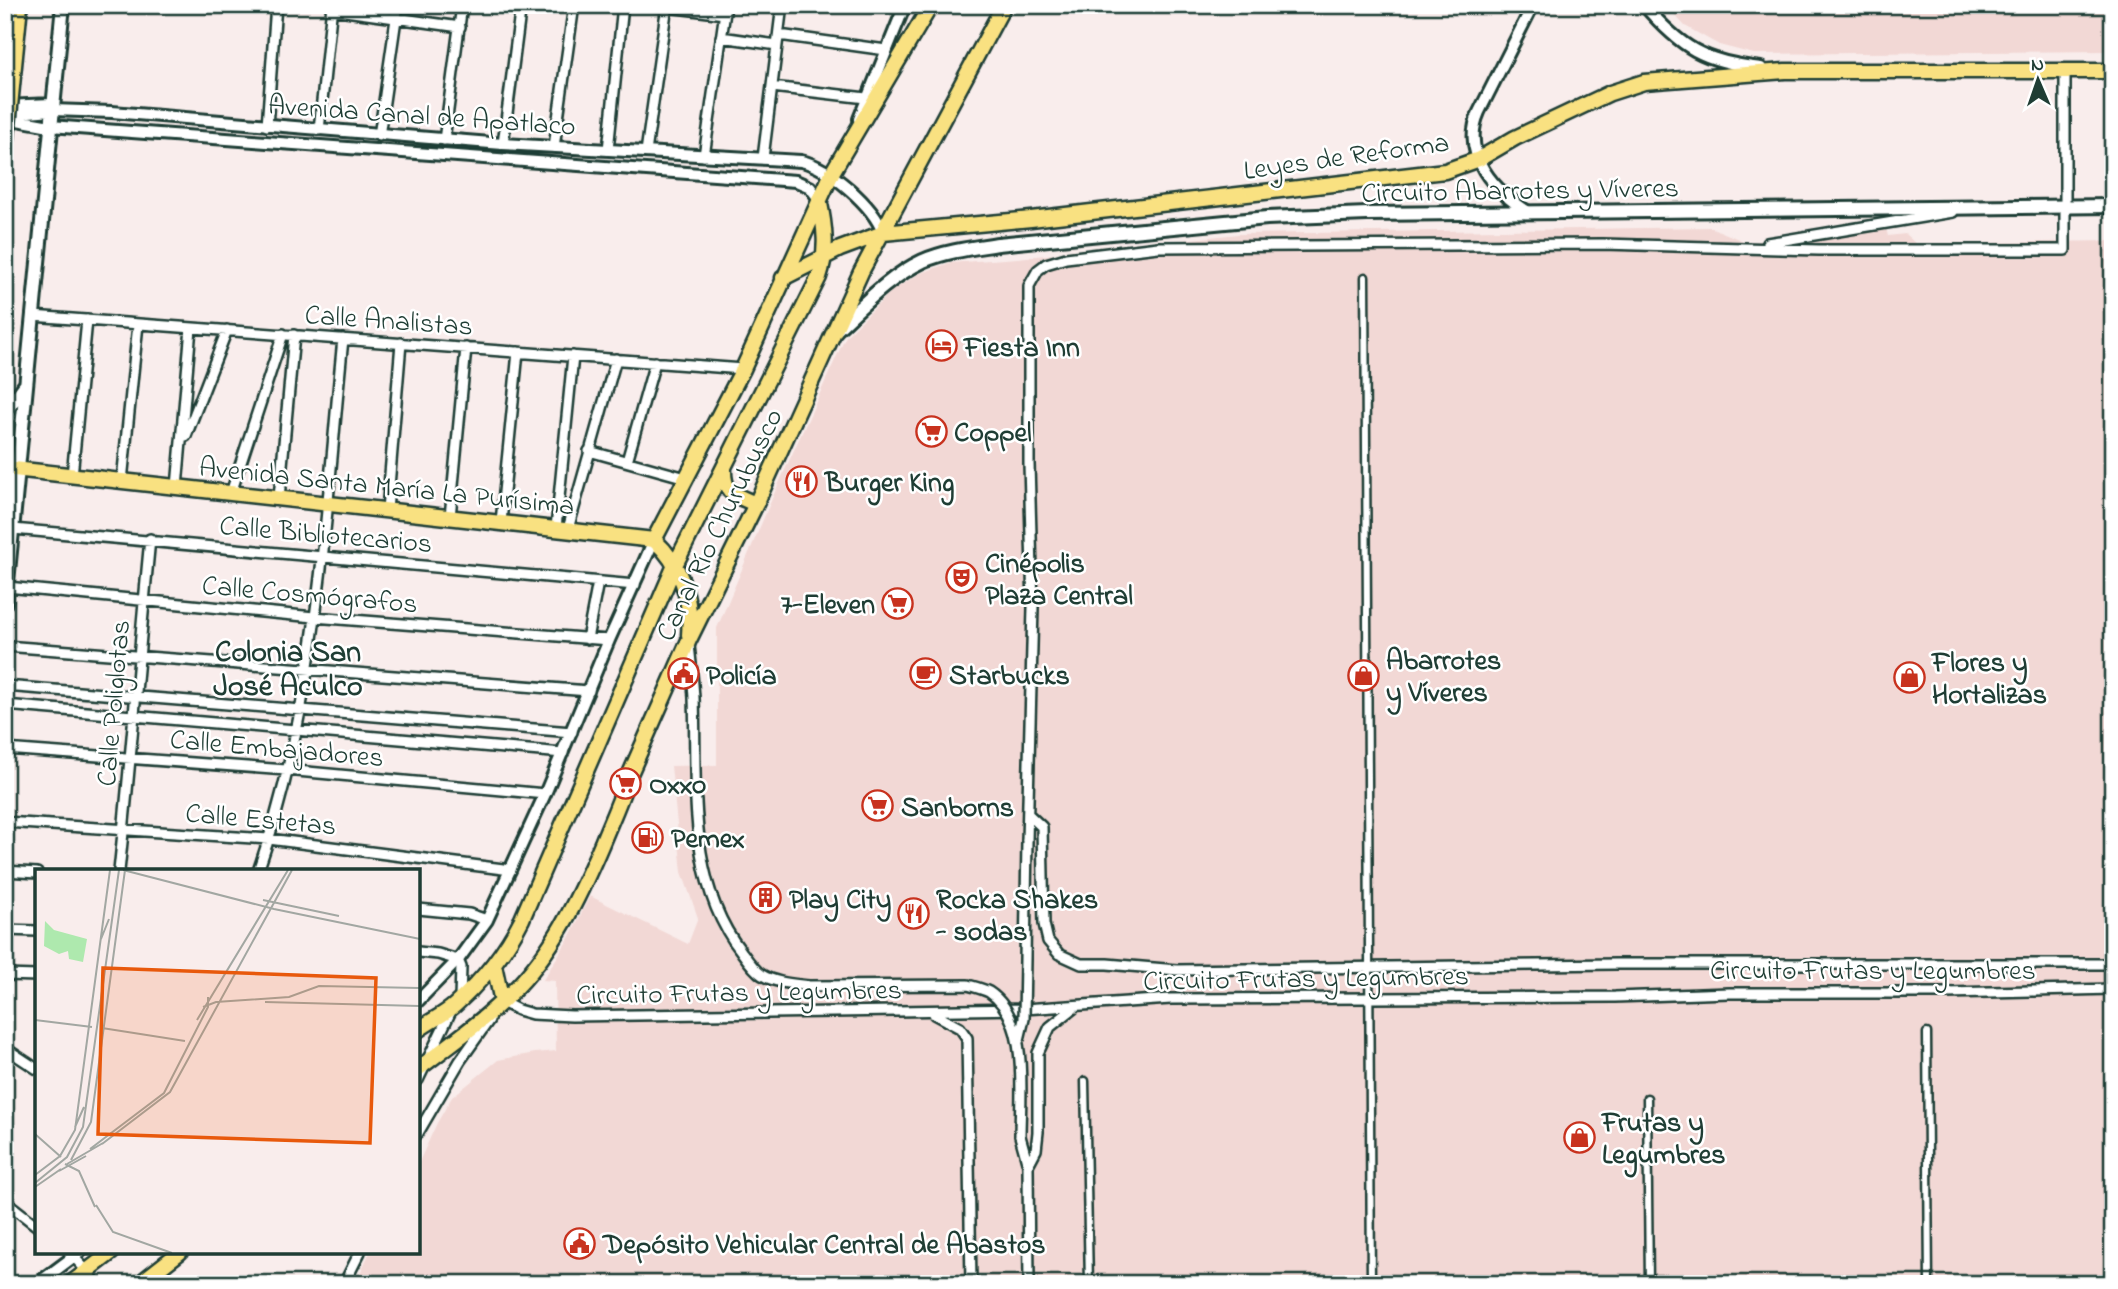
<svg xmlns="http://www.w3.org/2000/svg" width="2118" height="1289" font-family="'Indie Flower',sans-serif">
  <rect width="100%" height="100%" fill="#f9edec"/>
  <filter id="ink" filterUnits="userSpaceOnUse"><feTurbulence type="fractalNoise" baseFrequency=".0143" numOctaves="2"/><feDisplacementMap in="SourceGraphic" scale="14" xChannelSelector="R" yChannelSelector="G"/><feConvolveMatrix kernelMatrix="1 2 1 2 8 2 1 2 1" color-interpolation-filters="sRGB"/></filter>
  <g filter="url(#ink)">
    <path fill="#f2d8d5" d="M1665,5H2113V51L1754,54L1719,45L1685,26Z
      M1884,221L1888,236L1905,234L1916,244L2113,241V1284H355L370,1252H418V1164L437,1123L452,1097L498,1060L535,1053L556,1051L555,981L543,980L569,938L590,896L688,944L698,918L682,872L671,766L717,765V628L774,494L846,336L892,291L919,274L949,263L1018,258L1238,234L1710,227L1748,243Z"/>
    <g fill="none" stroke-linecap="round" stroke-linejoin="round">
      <defs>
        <path id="pedestrian" d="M1365,277L1371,1284
          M1927,1033L1929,1284
          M1085,1081L1089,1284
          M1647,1098L1649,1284"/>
        <path id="minor" d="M651,5L725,14
          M331,9L460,27
          M779,35L886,50
          M721,37L777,45
          M772,87L866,98
          M267,126L276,5
          M319,130L332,5
          M379,136L398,5
          M444,140L462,5
          M503,144L521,5
          M554,147L574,5
          M608,150L623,5
          M646,152L667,5
          M704,156L726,5
          M763,158L782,5
          M1767,243L1953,212
          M32,316L743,369
          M186,436L227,330
          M589,451L686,478
          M627,461L655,362
          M72,476L87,320
          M122,481L138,324
          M177,487L191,328
          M231,493L283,334
          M279,498L294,335
          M387,510L401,343
          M450,517L466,348
          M501,522L518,352
          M556,528L573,356
          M13,529L635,585
          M568,529L616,359
          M7,587L314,617L609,640
          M587,639L598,582
          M689,645C691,663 693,680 694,698C697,781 686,881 741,951C746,958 754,970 762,975C775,983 794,984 809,986
          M5,646L589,691
          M5,686L572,732
          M5,705L563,753
          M5,749L286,770L545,794
          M1028,814L1042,827L1044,924L1048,941L1059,954L1081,964H1107L1177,970L1616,964H2113
          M5,822L269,839L511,870
          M1027,841L1033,607L1029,464V286L1038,270L1046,264L1066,258L1158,247L1603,244L1819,250H2065V71
          M5,871L37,873
          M119,871C131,760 139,650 150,539
          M258,871C318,701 325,517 343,339
          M418,909L469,914L487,920
          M5,930L37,931
          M418,952L438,954L458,960L461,967L460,999
          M5,975L37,976
          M499,1006L502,1002L518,1010L532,1014L572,1016L1024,1009L1171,999L1615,997L1729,993H1947L2113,989
          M934,1014L960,1028L967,1038L971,1284
          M5,1048L37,1069
          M418,1080L451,1011
          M418,1133L460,1061L489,1020
          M1020,1136L1028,1165L1029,1284
          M1028,1165L1036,1150L1038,1132V1053L1050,1027L1074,1008
          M5,1201L37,1226
          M69,1252L87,1271
          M344,1284L360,1252"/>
        <path id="tertiary" d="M1644,5C1681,48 1704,62 1761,68
          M5,114L52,110L112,112L503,144L801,161C829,167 874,206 883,233
          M6,118L50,126L796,181L810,187L819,199
          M859,119L905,5
          M1530,213C1495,192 1460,155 1479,112L1533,5
          M418,1001L458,960L487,920L545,794L609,640L654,540
          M37,1284L80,1252"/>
        <path id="secondary" d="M5,107L52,105
          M837,329C864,304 889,277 923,261C946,251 973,248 998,244L1267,218L1367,214L2113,206
          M5,412L26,384
          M5,603L63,5"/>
        <path id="primary" d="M783,278L840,249L883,233L1031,219L1445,171L1479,159L1515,138L1610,93L1644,82L1785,71H2113
          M5,468L654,540C681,564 692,599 689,635
          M724,468C723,494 735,495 756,504
          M654,540L743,369L833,171L931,5
          M494,965L502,1002
          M418,1030C430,1021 444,1015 455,1005C483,980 505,953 522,919L675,565L819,277C828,251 825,226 819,199
          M418,1069C449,1045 482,1022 510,994C553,953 579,897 602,843C610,823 619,804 626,783L689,640L756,504L861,272L1004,5
          M87,1271L92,1284
          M70,1284L112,1252
          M139,1284L180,1252"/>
      </defs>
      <use href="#pedestrian" stroke="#1f3d34" stroke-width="11"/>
      <use href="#minor" stroke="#1f3d34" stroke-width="14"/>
      <use href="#tertiary" stroke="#1f3d34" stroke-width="16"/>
      <use href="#secondary" stroke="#1f3d34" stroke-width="18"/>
      <use href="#primary" stroke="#1f3d34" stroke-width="19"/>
      <use href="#pedestrian" stroke="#fff" stroke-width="6"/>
      <use href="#minor" stroke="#fff" stroke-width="9"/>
      <use href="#tertiary" stroke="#fff" stroke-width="10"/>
      <use href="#secondary" stroke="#fff" stroke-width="12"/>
      <use href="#primary" stroke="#f9e181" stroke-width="14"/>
      <defs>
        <path id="minor-bridge" d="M809,986L968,985C975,987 983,989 989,992C1030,1019 1020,1093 1020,1136
          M1019,1040L1024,1019L1027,841"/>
        <path id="motorway-bridge" d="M5,147L19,5"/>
      </defs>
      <use href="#minor-bridge" stroke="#1f3d34" stroke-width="14" stroke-linecap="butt"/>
      <use href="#motorway-bridge" stroke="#1f3d34" stroke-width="21" stroke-linecap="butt"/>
      <use href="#minor-bridge" stroke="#fff" stroke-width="9"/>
      <use href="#motorway-bridge" stroke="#f9e181" stroke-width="16"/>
    </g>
  </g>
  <defs>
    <symbol id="hotel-ring" viewBox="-11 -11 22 22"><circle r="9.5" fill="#fff" stroke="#c8321e" stroke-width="1.5"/><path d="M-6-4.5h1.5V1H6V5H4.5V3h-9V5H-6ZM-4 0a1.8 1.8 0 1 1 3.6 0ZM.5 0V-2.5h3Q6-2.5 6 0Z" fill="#c8321e"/></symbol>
    <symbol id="supermarket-ring" viewBox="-11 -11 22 22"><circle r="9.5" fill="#fff" stroke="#c8321e" stroke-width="1.5"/><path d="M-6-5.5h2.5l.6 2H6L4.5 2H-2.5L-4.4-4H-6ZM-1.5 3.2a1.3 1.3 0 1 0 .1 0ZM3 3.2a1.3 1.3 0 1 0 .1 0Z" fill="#c8321e"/></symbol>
    <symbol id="restaurant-ring" viewBox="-11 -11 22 22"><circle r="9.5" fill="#fff" stroke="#c8321e" stroke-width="1.5"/><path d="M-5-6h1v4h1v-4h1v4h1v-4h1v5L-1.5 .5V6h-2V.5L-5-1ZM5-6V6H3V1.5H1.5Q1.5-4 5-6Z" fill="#c8321e"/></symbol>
    <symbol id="theatre-ring" viewBox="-11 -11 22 22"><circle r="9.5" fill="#fff" stroke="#c8321e" stroke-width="1.5"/><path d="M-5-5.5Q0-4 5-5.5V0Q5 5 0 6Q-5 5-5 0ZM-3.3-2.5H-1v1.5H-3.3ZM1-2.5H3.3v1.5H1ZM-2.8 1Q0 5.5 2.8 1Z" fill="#c8321e"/></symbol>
    <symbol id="civic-ring" viewBox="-11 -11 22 22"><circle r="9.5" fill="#fff" stroke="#c8321e" stroke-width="1.5"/><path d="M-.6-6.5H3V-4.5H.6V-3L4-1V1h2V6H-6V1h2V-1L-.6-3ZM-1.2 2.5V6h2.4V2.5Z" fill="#c8321e"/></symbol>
    <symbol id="cafe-ring" viewBox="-11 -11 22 22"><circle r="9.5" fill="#fff" stroke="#c8321e" stroke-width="1.5"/><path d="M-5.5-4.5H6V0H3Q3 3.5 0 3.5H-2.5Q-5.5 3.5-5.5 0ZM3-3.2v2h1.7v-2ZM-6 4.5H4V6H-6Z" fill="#c8321e"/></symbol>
    <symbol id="shop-ring" viewBox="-11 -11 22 22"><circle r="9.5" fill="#fff" stroke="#c8321e" stroke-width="1.5"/><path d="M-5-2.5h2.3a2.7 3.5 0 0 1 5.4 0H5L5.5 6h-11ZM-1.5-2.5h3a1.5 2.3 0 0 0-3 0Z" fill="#c8321e"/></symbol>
    <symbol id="fuel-ring" viewBox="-11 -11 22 22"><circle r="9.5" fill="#fff" stroke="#c8321e" stroke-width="1.5"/><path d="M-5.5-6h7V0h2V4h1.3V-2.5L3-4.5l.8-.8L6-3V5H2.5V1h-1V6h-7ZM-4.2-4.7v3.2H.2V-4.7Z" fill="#c8321e"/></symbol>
    <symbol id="building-ring" viewBox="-11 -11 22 22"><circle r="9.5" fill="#fff" stroke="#c8321e" stroke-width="1.5"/><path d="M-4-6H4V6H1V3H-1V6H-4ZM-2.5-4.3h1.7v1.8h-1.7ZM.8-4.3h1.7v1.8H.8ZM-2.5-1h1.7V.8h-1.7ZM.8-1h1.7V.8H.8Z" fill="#c8321e"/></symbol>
  </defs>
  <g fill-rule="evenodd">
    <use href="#hotel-ring" x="924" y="328" width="35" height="35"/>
    <use href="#supermarket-ring" x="914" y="414" width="35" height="35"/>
    <use href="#restaurant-ring" x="784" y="464" width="35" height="35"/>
    <use href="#theatre-ring" x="944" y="560" width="35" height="35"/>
    <use href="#supermarket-ring" x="880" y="586" width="35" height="35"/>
    <use href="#civic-ring" x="666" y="656" width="35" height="35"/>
    <use href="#cafe-ring" x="908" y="656" width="35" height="35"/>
    <use href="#shop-ring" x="1346" y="658" width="35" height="35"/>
    <use href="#shop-ring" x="1892" y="660" width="35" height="35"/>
    <use href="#supermarket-ring" x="608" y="766" width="35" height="35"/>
    <use href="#supermarket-ring" x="860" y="788" width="35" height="35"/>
    <use href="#fuel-ring" x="630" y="820" width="35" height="35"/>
    <use href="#building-ring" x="748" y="880" width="35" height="35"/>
    <use href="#restaurant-ring" x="896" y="896" width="35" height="35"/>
    <use href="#shop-ring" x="1562" y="1120" width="35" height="35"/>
    <use href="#civic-ring" x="562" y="1226" width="35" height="35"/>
  </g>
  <g text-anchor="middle" stroke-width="5" stroke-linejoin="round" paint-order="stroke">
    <g font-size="28" fill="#1f3d34" stroke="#fff">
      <text transform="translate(422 114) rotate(4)" y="10">Avenida Canal de Apatlaco</text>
      <text transform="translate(1346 155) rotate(-8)" y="10">Leyes de Reforma</text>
      <text transform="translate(1520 189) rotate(-1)" y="10">Circuito Abarrotes y Víveres</text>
      <text transform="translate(389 319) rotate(4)" y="10">Calle Analistas</text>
      <text transform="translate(387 485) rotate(6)" y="10">Avenida Santa María La Purísima</text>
      <text transform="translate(718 524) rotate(-64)" y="10">Canal Río Churubusco</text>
      <text transform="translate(326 533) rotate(5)" y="10">Calle Bibliotecarios</text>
      <text transform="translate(310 593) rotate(5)" y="10">Calle Cosmógrafos</text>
      <text transform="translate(112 703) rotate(-85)" y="10">Calle Poliglotas</text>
      <text transform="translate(277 747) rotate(5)" y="10">Calle Embajadores</text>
      <text transform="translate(261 818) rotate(5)" y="10">Calle Estetas</text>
      <text x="1873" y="979">Circuito Frutas y Legumbres</text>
      <text transform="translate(1306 977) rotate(-1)" y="10">Circuito Frutas y Legumbres</text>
      <text transform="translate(739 991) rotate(-1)" y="10">Circuito Frutas y Legumbres</text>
    </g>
    <g font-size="28" font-weight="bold" fill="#1f3d34" stroke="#fff" text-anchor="start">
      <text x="964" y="356">Fiesta Inn</text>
      <text x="954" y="441">Coppel</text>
      <text x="825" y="491">Burger King</text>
      <text x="985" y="572">Cinépolis<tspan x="985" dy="32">Plaza Central</tspan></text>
      <text x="875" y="613" text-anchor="end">7-Eleven</text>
      <text x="1386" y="669">Abarrotes<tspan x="1386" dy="32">y Víveres</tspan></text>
      <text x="1932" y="671">Flores y<tspan x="1932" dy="32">Hortalizas</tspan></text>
      <text x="706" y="684">Policía</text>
      <text x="949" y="684">Starbucks</text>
      <text x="649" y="793">Oxxo</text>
      <text x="901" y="816">Sanborns</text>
      <text x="671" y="847">Pemex</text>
      <text x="789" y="908">Play City</text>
      <text x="936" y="908">Rocka Shakes<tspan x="936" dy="32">- sodas</tspan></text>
      <text x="1602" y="1131">Frutas y<tspan x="1602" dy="32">Legumbres</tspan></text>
      <text x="603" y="1253">Depósito Vehicular Central de Abastos</text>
    </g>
    <g font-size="30" font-weight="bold" fill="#1f3d34" stroke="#fff">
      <text x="288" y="661">Colonia San<tspan x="288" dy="34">José Aculco</tspan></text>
    </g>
  </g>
  <g transform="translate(35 869)">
    <rect width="385" height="385" fill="#f9edec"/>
    <path d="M10,52L19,61L52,70L48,93L34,90L33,82L24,85L9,77Z" fill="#aee9ae"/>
    <path fill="none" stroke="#a2a7a2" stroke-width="2" d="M88,1L239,40L385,70M228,31L304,47M66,70L74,50M230,133L385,137M168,138L181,133L254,128L284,117L385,119M0,151L57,158M162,151L253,1M67,159L150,172M40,258L49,238M0,265L26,288M67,275L135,223L257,1M55,280L129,224L173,138V128M36,291L56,253L90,1M30,295L44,302L60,338M32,295L68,274M24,302L51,287M0,306L25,287L40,261L75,1M0,314L32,288L48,258L84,1M0,318L26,300M61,336L78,363L137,384"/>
    <path fill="#e8590c" fill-opacity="0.15" stroke="#e8590c" stroke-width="3.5" d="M68,99L341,109L335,274L63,265Z"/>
    <rect width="385" height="385" fill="none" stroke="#1f3d34" stroke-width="3.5"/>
  </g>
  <rect width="2118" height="1289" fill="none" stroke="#fff" stroke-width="28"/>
  <rect x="14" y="14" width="2090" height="1261" fill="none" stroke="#1f3d34" stroke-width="2.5" filter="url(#ink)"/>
  <g transform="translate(2038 80) rotate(358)" stroke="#ffffff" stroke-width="5" paint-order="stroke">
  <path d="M0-5L12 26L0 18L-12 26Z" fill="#1f3d34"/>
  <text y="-10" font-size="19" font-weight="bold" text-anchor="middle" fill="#1f3d34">N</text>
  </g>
</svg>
